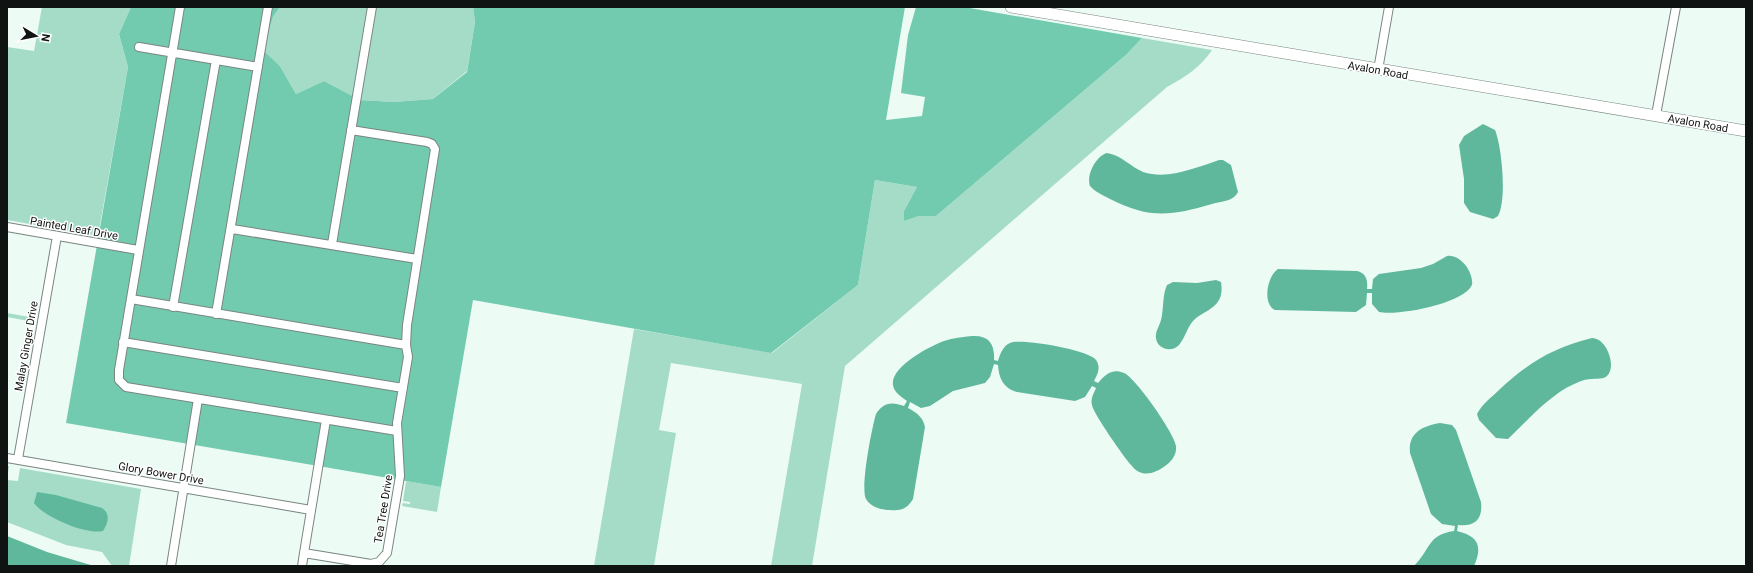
<svg xmlns="http://www.w3.org/2000/svg" width="1753" height="573" font-family="Roboto,sans-serif">
  <rect width="100%" height="100%" fill="#edfbf5"/>
  <path fill="#a5dcc8" d="M42,7H131L119,34L128,67L98,236L7,220V47L34,51Z
    M280,7H473L475,22L467,71L433,99L394,102L360,100L324,81L296,94L280,66L263,50L273,17Z
    M1142,38L1212,50C1201,67 1185,77 1167,87L845,366L812,566H771L802,384L671,363L659,430L676,433L654,566H594L634,329L772,353L858,285L875,180L917,187L904,211V221L919,216H936L1127,54Z
    M7,313L35,318L34,322L7,317Z
    M7,466H9L7,480L18,481L20,468L141,489L129,566H112L102,552L66,545L7,522Z
    M406,481L441,487L437,512L402,506L403,503L410,504V502L403,501Z"/>
  <path fill="#73cbaf" d="M131,7H280L273,17L263,50L280,66L296,94L324,81L360,100L394,102L433,99L467,72L475,22L473,7H905L886,120L922,116L925,97L901,93L908,35L916,7H964L1142,38L1127,54L936,216H919L904,221V211L917,187L875,180L858,285L771,353L473,300L441,487L66,423L128,67L119,34Z"/>
  <path fill="#60b89c" d="M1483,124L1495,130C1502,147 1507,200 1498,216L1493,219L1470,212L1464,203V179L1459,145L1464,136Z
    M1107,153C1121,155 1131,167 1143,172C1168,180 1195,168 1219,160H1223L1231,165L1238,192C1233,202 1221,201 1212,204C1171,216 1149,219 1110,199C1103,195 1095,192 1090,186C1086,175 1096,156 1107,153Z
    M1447,256C1461,254 1474,273 1472,285C1463,304 1398,316 1379,312L1372,304V293H1367L1366,305L1356,312L1275,310C1262,304 1267,276 1278,269L1357,271C1366,273 1368,280 1367,289H1372L1373,279L1379,274L1421,268L1433,264Z
    M1216,280L1221,282C1222,288 1222,295 1219,300C1213,310 1203,312 1195,319C1187,326 1186,337 1179,345C1172,353 1157,349 1156,338C1155,332 1159,327 1161,320C1164,309 1162,296 1167,285L1173,282L1197,283Z
    M972,336C989,335 995,344 994,360L998,361C1000,354 1003,346 1010,343C1021,338 1089,350 1096,360C1101,367 1098,374 1094,381L1098,383C1105,375 1112,368 1124,373C1135,377 1175,434 1176,446C1177,455 1171,462 1165,466C1158,471 1150,475 1142,473C1138,472 1134,469 1132,466C1125,459 1093,413 1092,405C1090,399 1094,393 1096,388L1092,386L1085,397L1075,401L1017,392C1003,388 999,378 998,365L994,364L990,377L985,383L953,391L930,406L921,408L910,402L908,408C917,413 923,417 925,427L913,499C907,509 901,511 890,510C882,510 870,507 866,499C860,488 872,427 876,414C884,402 892,402 904,406L907,401C902,397 894,393 893,385C890,367 930,346 944,341C953,338 963,337 972,336Z
    M1592,338C1607,338 1617,367 1607,376C1603,380 1597,378 1592,379C1583,379 1574,384 1566,388C1543,402 1527,421 1508,439L1496,438L1479,420L1477,414C1482,404 1492,397 1500,389C1529,362 1553,348 1592,338Z
    M1440,423L1452,425L1456,430L1481,502C1483,519 1475,527 1458,525L1457,531C1478,536 1483,546 1474,566H1414C1431,549 1427,535 1454,531L1455,526L1442,524L1431,514L1410,453C1408,433 1422,426 1440,423Z
    M37,492L56,495L102,508C111,514 108,523 103,531C86,535 44,517 34,503Z
    M7,536L47,552L94,566H7Z"/>
  <g fill="none" stroke-linecap="round" stroke-linejoin="round">
    <defs>
      <path id="street" d="M180,7L119,370V380L126,387L397,431
        M139,47L258,67
        M1378,70L1389,7
        M1656,115L1676,7
        M7,227L138,250
        M232,229L417,259
        M332,244L372,7
        M131,299L406,345
        M173,307L216,60
        M216,314L268,7
        M123,342L403,388
        M7,458L311,510
        M18,459L57,236
        M304,553L326,420
        M171,566L198,399
        M302,566L304,553L371,564L379,562L387,553L400,476L397,423L408,357L406,345L407,325L435,149L432,144L427,142L351,130"/>
      <path id="secondary" d="M1011,7L1746,131"/>
    </defs>
    <use href="#street" stroke="#798581" stroke-width="10"/>
    <use href="#secondary" stroke="#798581" stroke-width="12"/>
    <use href="#street" stroke="#fff" stroke-width="8"/>
    <use href="#secondary" stroke="#fff" stroke-width="11"/>
  </g>
  <g text-anchor="middle" stroke-width="3" stroke-linejoin="round" paint-order="stroke">
    <g font-size="11" fill="#0f1311" stroke="#fff">
      <text transform="translate(1378 70) rotate(10)" y="4">Avalon Road</text>
      <text transform="translate(1698 123) rotate(10)" y="4">Avalon Road</text>
      <text transform="translate(74 228) rotate(10)" y="4">Painted Leaf Drive</text>
      <text transform="translate(26 346) rotate(-80)" y="4">Malay Ginger Drive</text>
      <text transform="translate(161 473) rotate(10)" y="4">Glory Bower Drive</text>
      <text transform="translate(383 509) rotate(-81)" y="4">Tea Tree Drive</text>
    </g>
  </g>
  <rect width="1753" height="573" fill="none" stroke="#0f1311" stroke-width="16"/>
  <g transform="translate(36 36) rotate(100)" stroke="#ffffff" stroke-width="3" paint-order="stroke">
  <path d="M0-3L7 15L0 10L-7 15Z" fill="#0f1311"/>
  <text y="-6" font-size="11" font-weight="bold" text-anchor="middle" fill="#0f1311">N</text>
  </g>
</svg>
